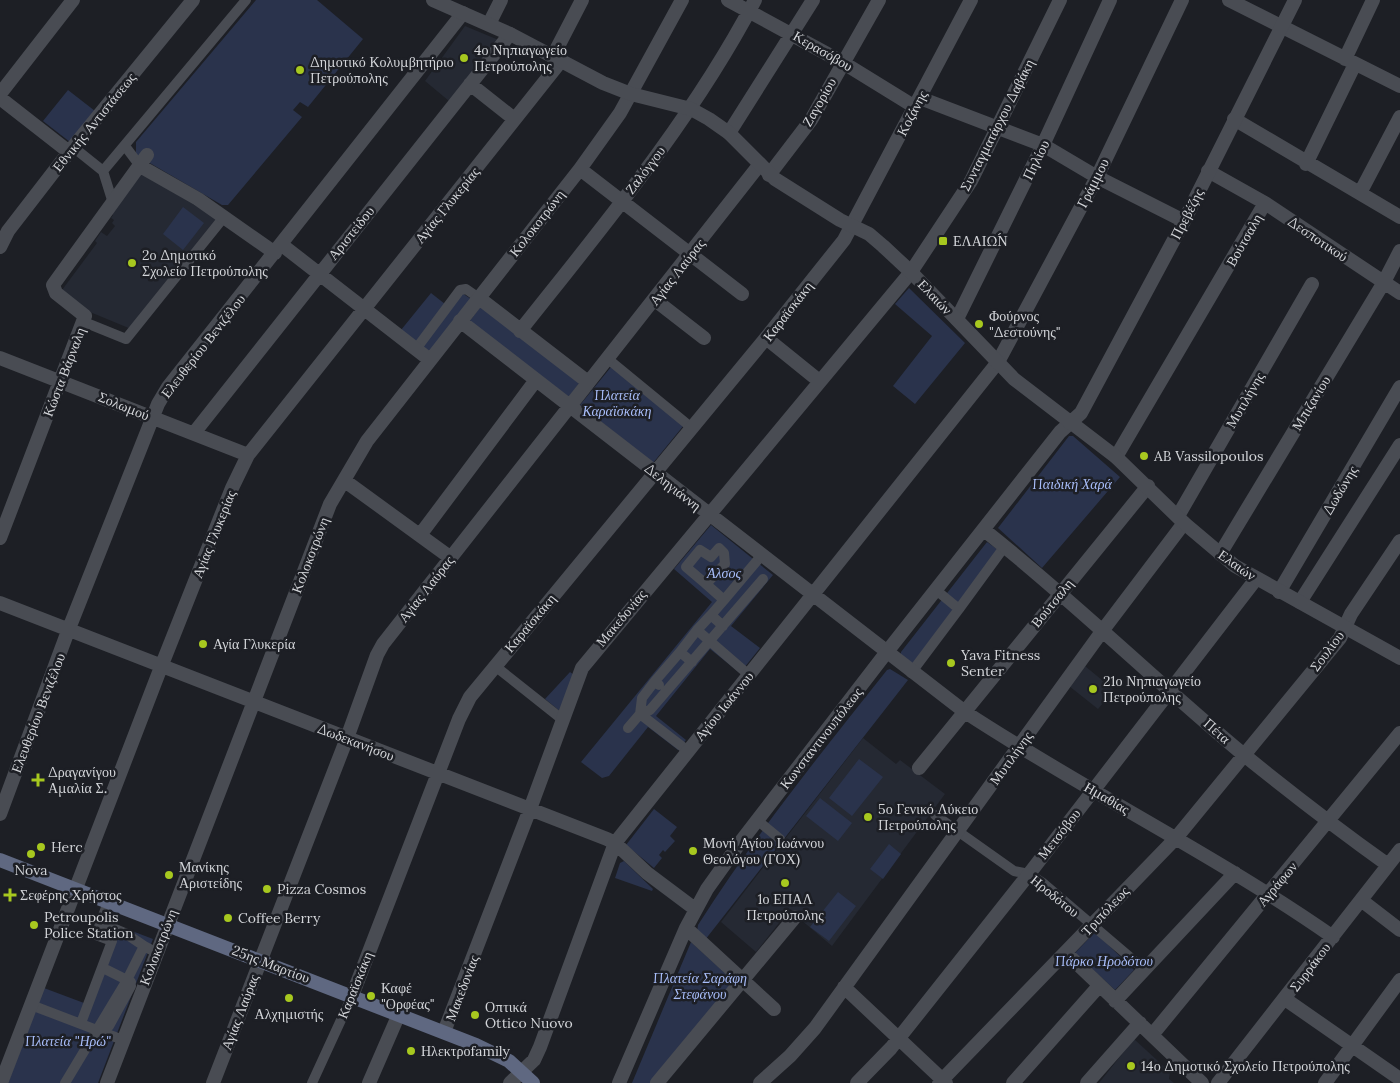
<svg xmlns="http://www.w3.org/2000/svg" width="1400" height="1083" font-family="Lora,serif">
  <rect width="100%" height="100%" fill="#1d1f25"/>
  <path fill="#252933" d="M465,26L501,41L449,101L425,81Z
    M141,173L218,219L131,329L90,312L62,290L97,243L95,241L101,232L107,236L115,226L112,223L114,220L111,218L113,215L112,214Z
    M1085,666L1114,690L1098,709L1069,686Z
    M863,738L896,764L900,760L945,794L832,946L794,914L795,912L790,909L756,952L721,922Z
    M1134,1039L1170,1072L1169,1079L1174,1083H1099Z"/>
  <path fill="#2a334c" d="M256,0H317L363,39L308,107L300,102L293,110L302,117L228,205H222L136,155V142Z
    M68,90L95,111L70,142L43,121Z
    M183,207L204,223L183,250L163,234Z
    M909,288L965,343L915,404L893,386L932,336L895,304Z
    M431,293L450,308L462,293L471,299L430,352L401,330Z
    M481,306L580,382L569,397L469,322Z
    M611,367L684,425L653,463L580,405Z
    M1069,436H1073L1120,477L1042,568L998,528Z
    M711,525L773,575L731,626L760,648L740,673L710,649L656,716L686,740L678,750L648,727L609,776L602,778L581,762L712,602L674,569Z
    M987,542L1004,554L919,670L901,655V652Z
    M890,669L908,680L705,940L697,932L698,925C755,835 821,753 887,670Z
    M570,672L574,675L561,712L545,699Z
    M859,759L883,777L852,816L829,798Z
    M820,798L852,823L838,841L806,816Z
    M654,809L677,827L670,836L675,841L665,852L663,850L659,855L662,858L654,868L626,845Z
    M889,844L901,854L883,879L870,869Z
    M624,861L653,889L652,891L615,878L620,863Z
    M838,892L856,906L829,941L810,927Z
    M98,918L153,939L98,1083H8L44,988L84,1003L108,942L102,939Z
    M1095,932L1134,970L1115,990L1075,953Z
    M691,942L736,983L651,1083H632Z"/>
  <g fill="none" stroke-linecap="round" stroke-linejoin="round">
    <path stroke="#494c53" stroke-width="10" d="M125,146L140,166
      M73,147L103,171L113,203
      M103,171L246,0
      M84,322L126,339L224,217
      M416,349L460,290L466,289L479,298
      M608,359L692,428
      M706,584L686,567L700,550L711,557L719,548L724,553L725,564L706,584L724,600L711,615L723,626
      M936,590L959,609L1005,546
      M724,600L761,556
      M711,615L697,630L749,675
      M692,662L680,652L697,630
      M495,666L563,720
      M911,673L959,609
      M659,685L655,681L680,652
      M628,728L640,714L642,698L655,681
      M688,751L640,714L650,710L763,579
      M935,815L1014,871L1029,874L1043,883L1145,970
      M757,820L780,839
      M101,923L125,933L144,946
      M103,968L131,982
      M31,1005L123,1040
      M102,1022L109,1026L131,986L125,983
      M81,1023L112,941L96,935L108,902
      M65,1083L127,980L144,946L157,953
      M312,1083L352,996"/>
    <path stroke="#494c53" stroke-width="14" d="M728,0L842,62L915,107
      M1229,0L1400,86
      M489,24L501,0
      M553,56L582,0
      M1345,59L1373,0
      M470,84L513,118
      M0,94L73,0
      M0,98L69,152
      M920,98L1043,145L1097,177L1184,221
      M1234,119L1400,217
      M729,133L813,0
      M1306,164L1355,64
      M140,166L198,199L275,253
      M580,169L742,294
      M1208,171L1265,203L1400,293
      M769,175L811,120L879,0
      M1360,193L1400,117
      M282,245L430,360
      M0,247L8,231L69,152L193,0
      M479,298L588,382
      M655,300L704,338
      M957,319L1043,145L1110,0
      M460,321L965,712C1085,791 1214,854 1333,937
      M520,331C604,225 692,120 755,0
      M766,338L818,380
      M0,358L248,455
      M194,433L510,34
      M1116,457L1265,203
      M345,481L451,558
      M1178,516L1312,284
      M984,530C1074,601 1156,682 1244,755C1291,793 1339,830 1388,865
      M420,535L536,380
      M0,538L85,316L56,293L53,285L147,155
      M1220,554L1384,282L1400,251
      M1279,592L1400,387
      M1300,602L1400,445
      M0,603L607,839L615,843L647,873L695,909
      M919,768L1148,486
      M0,814L68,631L158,404L168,387L463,13
      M1361,900L1400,930
      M686,928L774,1009
      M1066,953L1202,1083
      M844,987L946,1083
      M352,996L459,719L470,697L766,338L844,240L971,0
      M1285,999L1400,1079
      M1115,1001L1235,873
      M444,1032L530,809L582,668L911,272
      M1152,1035L1400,733
      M1,1083L161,667L232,488L248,455L561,61
      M107,1083L330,504L367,441L580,169L620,113L682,0
      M213,1083L347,738L377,655L383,644L760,164
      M369,1083L399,1014
      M510,1083L534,1060L540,1047L615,843L998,362L1097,177L1182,0
      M619,1083L686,928L707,889L742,840L886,653L1060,432L1070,423
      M657,1083L795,917
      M760,1083L790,1056L815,1028L1103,630L1184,523
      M857,1083L891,1048L1029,874L1256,579
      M939,1083L1176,838L1340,638L1351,614L1400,541
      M1013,1083L1099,986
      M1087,1083L1140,1023
      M1218,1083L1400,850
      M1325,1083L1400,980"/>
    <path stroke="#494c53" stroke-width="14" d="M433,0L510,34L603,83L631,94L691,109L709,119L729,133L775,179L840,220L869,234L883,246L911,272L1014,379L1116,457L1184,523L1235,566L1400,658
      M911,272L971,181L1060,0
      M1070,423L1081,413L1184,221L1295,0"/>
    <path stroke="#5f6881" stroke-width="14" d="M0,860L476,1045L509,1061L533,1083"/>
  </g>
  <g fill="#a7c81f" stroke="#1d1f25" stroke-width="2">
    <circle cx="464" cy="58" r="5"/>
    <circle cx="300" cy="70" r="5"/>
    <rect x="938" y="236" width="10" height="10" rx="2.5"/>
    <circle cx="132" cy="263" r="5"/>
    <circle cx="979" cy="324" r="5"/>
    <circle cx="1144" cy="456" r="5"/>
    <circle cx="203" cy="644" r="5"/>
    <circle cx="951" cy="663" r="5"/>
    <circle cx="1093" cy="689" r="5"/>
    <path d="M35.5 772.5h5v5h5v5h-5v5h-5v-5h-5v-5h5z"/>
    <circle cx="868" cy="817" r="5"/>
    <circle cx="41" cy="847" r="5"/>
    <circle cx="693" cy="851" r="5"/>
    <circle cx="31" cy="854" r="5"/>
    <circle cx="169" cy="875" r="5"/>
    <circle cx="785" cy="883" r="5"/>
    <circle cx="267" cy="889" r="5"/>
    <path d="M7.5 887.5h5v5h5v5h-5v5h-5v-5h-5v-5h5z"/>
    <circle cx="228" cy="918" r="5"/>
    <circle cx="34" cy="925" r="5"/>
    <circle cx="371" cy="996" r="5"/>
    <circle cx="289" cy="998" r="5"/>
    <circle cx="475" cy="1015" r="5"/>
    <circle cx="411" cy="1051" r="5"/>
    <circle cx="1131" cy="1066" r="5"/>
  </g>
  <g text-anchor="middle" stroke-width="5" stroke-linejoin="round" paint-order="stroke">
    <g font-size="14" fill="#d3d5d9" stroke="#1d1f25" text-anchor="start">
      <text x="474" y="55">4ο Νηπιαγωγείο<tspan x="474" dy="16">Πετρούπολης</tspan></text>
      <text x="310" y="67">Δημοτικό Κολυμβητήριο<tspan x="310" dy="16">Πετρούπολης</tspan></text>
      <text x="953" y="246">ΕΛΑΙΏΝ</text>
      <text x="142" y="260">2ο Δημοτικό<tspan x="142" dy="16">Σχολείο Πετρούπολης</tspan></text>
      <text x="989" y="321">Φούρνος<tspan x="989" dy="16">"Δεστούνης"</tspan></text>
      <text x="1154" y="461">AB Vassilopoulos</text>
      <text x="213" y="649">Αγία Γλυκερία</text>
      <text x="961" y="660">Yava Fitness<tspan x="961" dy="16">Senter</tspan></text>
      <text x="1103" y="686">21ο Νηπιαγωγείο<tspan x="1103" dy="16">Πετρούπολης</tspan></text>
      <text x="48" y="777">Δραγανίγου<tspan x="48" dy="16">Αμαλία Σ.</tspan></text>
      <text x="878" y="814">5ο Γενικό Λύκειο<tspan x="878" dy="16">Πετρούπολης</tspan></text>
      <text x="703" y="848">Μονή Αγίου Ιωάννου<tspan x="703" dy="16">Θεολόγου (ΓΟΧ)</tspan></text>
      <text x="51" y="852">Herc</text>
      <text x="179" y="872">Μανίκης<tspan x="179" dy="16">Αριστείδης</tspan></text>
      <text x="31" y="875" text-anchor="middle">Nova</text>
      <text x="277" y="894">Pizza Cosmos</text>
      <text x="20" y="900">Σεφέρης Χρήστος</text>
      <text x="785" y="904" text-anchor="middle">1ο ΕΠΑΛ<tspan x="785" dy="16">Πετρούπολης</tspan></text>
      <text x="44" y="922">Petroupolis<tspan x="44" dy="16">Police Station</tspan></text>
      <text x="238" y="923">Coffee Berry</text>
      <text x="381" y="993">Καφέ<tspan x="381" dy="16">"Ορφέας"</tspan></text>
      <text x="485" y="1012">Οπτικά<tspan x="485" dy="16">Ottico Nuovo</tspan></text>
      <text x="289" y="1019" text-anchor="middle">Αλχημιστής</text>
      <text x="421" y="1056">Ηλεκτροfamily</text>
      <text x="1141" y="1071">14ο Δημοτικό Σχολείο Πετρούπολης</text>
    </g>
    <g font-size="14" fill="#d3d5d9" stroke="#1d1f25">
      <text transform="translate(823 51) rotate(30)" y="5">Κερασόβου</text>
      <text transform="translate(819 102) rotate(-60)" y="5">Ζαγορίου</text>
      <text transform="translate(912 113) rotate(-62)" y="5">Κοζάνης</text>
      <text transform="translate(94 122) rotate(-51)" y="5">Εθνικής Αντιστάσεως</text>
      <text transform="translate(997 125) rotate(-63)" y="5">Συνταγματάρχου Δαβάκη</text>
      <text transform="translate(1036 160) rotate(-64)" y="5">Πηλίου</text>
      <text transform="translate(645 170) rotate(-53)" y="5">Ζαλόγγου</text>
      <text transform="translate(1093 183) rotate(-63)" y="5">Γράμμου</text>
      <text transform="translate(447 205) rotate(-51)" y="5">Αγίας Γλυκερίας</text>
      <text transform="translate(1187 214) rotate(-63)" y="5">Πρεβέζης</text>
      <text transform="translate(537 223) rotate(-52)" y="5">Κολοκοτρώνη</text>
      <text transform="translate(351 233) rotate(-51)" y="5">Αριστείδου</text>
      <text transform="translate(1318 239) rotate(34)" y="5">Δεσποτικού</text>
      <text transform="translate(1244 240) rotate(-60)" y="5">Βούτσαλη</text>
      <text transform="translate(677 272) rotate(-52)" y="5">Αγίας Λαύρας</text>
      <text transform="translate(935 297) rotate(46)" y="5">Ελαιών</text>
      <text transform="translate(788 311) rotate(-52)" y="5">Καραϊσκάκη</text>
      <text transform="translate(203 346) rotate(-52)" y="5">Ελευθερίου Βενιζέλου</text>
      <text transform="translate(64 372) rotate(-69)" y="5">Κώστα Βάρναλη</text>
      <text transform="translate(1245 400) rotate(-60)" y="5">Μυτιλήνης</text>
      <text transform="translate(1311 403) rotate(-59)" y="5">Μπιζανίου</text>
      <text transform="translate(124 406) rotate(22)" y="5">Σολωμού</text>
      <text transform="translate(673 487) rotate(38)" y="5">Δεληγιάννη</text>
      <text transform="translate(1340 490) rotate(-59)" y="5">Δωδώνης</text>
      <text transform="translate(214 534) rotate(-68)" y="5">Αγίας Γλυκερίας</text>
      <text transform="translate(310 555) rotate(-69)" y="5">Κολοκοτρώνη</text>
      <text transform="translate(1237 565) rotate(35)" y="5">Ελαιών</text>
      <text transform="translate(426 589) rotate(-52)" y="5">Αγίας Λαύρας</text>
      <text transform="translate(1052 603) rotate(-51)" y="5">Βούτσαλη</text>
      <text transform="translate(621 618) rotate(-50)" y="5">Μακεδονίας</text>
      <text transform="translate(530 623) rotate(-50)" y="5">Καραϊσκάκη</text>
      <text transform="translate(1327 651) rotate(-53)" y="5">Σουλίου</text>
      <text transform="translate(724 706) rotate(-51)" y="5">Αγίου Ιωάννου</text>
      <text transform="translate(38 713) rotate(-69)" y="5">Ελευθερίου Βενιζέλου</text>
      <text transform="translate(1217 731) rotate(41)" y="5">Πέτα</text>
      <text transform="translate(821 738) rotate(-52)" y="5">Κωνσταντινουπόλεως</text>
      <text transform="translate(356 742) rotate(21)" y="5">Δωδεκανήσου</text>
      <text transform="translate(1011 758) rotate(-54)" y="5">Μυτιλήνης</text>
      <text transform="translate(1107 798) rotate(30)" y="5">Ημαθίας</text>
      <text transform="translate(1059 834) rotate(-52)" y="5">Μετσόβου</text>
      <text transform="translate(1277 884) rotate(-50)" y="5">Αγράφων</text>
      <text transform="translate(1055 896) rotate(39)" y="5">Ηροδότου</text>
      <text transform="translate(1105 911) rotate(-47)" y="5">Τριπόλεως</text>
      <text transform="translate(158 947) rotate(-69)" y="5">Κολοκοτρώνη</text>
      <text transform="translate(271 964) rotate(21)" y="5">25ης Μαρτίου</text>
      <text transform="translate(1310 967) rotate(-53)" y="5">Συρράκου</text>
      <text transform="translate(355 985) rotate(-68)" y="5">Καραϊσκάκη</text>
      <text transform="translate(462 988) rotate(-69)" y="5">Μακεδονίας</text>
      <text transform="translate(240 1012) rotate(-69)" y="5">Αγίας Λαύρας</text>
    </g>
    <g font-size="14" font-style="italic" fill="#a8bdf9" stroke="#1d1f25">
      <text x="617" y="400">Πλατεία<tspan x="617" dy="16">Καραϊσκάκη</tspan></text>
      <text x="1072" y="489">Παιδική Χαρά</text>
      <text x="724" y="578">Άλσος</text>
      <text x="1104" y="966">Πάρκο Ηροδότου</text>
      <text x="700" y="983">Πλατεία Σαράφη<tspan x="700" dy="16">Στεφάνου</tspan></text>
      <text x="68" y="1046">Πλατεία "Ηρώ"</text>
    </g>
  </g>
</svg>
